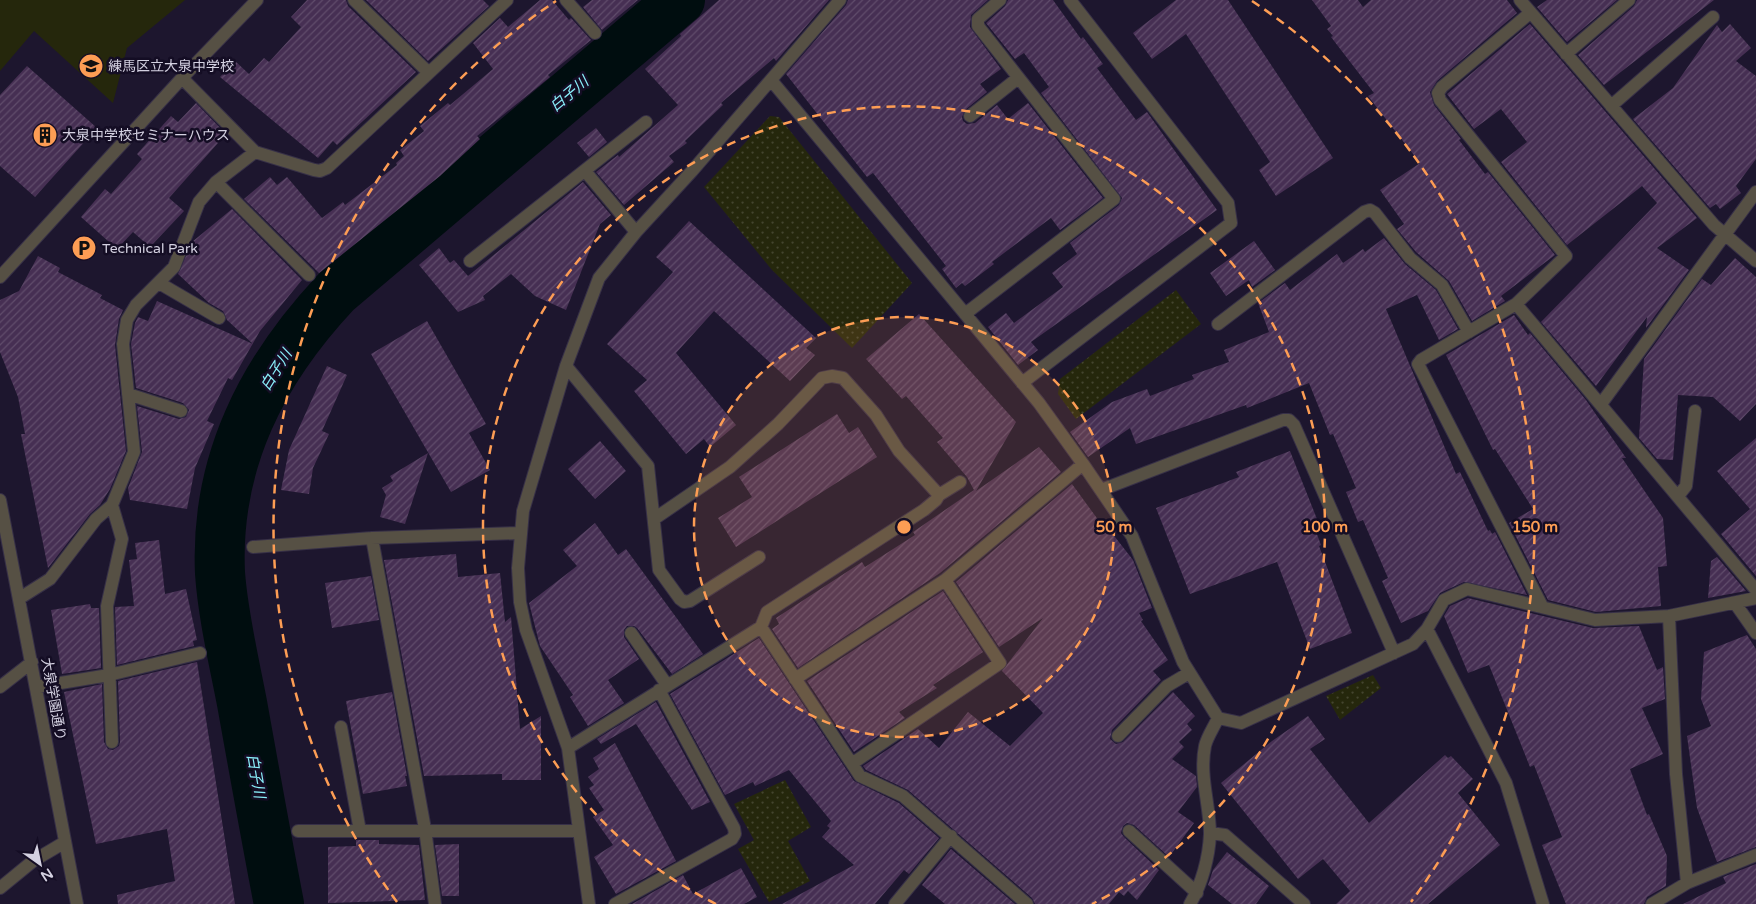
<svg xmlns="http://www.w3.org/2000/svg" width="1756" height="904" font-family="'Varela Round','Noto Sans JP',sans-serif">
  <defs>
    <pattern id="grass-dots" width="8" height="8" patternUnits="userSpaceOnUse" patternTransform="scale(1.25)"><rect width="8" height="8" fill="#25270c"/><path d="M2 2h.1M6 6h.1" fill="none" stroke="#44452f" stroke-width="1.8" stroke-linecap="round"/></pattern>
    <pattern id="building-hatch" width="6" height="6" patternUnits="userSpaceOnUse" patternTransform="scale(1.25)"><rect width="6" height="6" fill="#462f53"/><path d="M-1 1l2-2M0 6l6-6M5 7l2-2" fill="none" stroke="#604c6b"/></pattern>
  </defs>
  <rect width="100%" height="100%" fill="#1d162e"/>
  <path fill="url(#grass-dots)" d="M770,116L779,117L912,283L852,348L772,270L704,187Z
    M1176,290L1201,324L1076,419L1058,394L1060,379Z
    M1373,675L1381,688L1340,720L1326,696Z
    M785,780L811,827L788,841L810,881L769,902L738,849L754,840L734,804Z"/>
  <path fill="#25270c" d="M0,0H185L127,48L113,103L34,31L0,71Z"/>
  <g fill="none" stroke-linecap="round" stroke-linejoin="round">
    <path stroke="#000d0f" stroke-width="50" d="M279,904C266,837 254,770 242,703C234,661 223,616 220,573C215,462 262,371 336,292L680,0"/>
  </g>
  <path fill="url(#building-hatch)" d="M307,0H346L348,6L416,72L337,145L333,141L318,158L220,77L235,61L249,74L264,58L269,62L301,27L291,17Z
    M366,0H483L489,6L428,61Z
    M540,0H552L569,20L571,18L591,40L548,75L550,77L477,136L480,139L440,176L319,273L244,199L270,177L277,185L287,177L322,218L343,202L345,205L397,165L396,163L404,156L400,150L424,131L420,126L448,103L450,105L493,69L473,43L500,18L508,27Z
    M592,0H638L602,30L583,7Z
    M719,0H829L776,61L774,58L721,103L723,105L685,141L687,143L669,156L674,162L624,205L596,172L618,155L619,157L678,105L645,69L681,36L680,34Z
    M848,0H988L971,15L970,27L1001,69L980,84L987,92L965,110L962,117L963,121L967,124L975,123L997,105L1008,119L1028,103L1103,198L1060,230L1051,218L992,262L994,264L965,286L962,283L956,288L942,269L946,266L873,173L867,177L786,74L846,5Z
    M1008,0H1053L1081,39L1083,37L1103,64L1097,68L1136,120L1147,112L1217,210L1031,342L1038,350L1018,365L988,327L1006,313L1014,323L1063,287L1052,273L1077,254L1070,243L1119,205L1122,198L1041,93L1049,87L1024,53L1015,59L986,23L1005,6Z
    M1176,0H1228L1333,158L1276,196L1259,170L1270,162L1186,34L1152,59L1133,33Z
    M1312,0H1358L1363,7L1371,0H1507L1517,13L1437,81L1430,92L1434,105L1461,139L1459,140L1485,174L1488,172L1555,255L1501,296L1505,301L1472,321L1449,281L1416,252L1397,229L1404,224L1380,190L1420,163L1368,96L1374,93L1331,37L1333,36L1327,29L1331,26Z
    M1547,0H1617L1567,42L1537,7Z
    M1637,0H1714L1604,85L1578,55L1634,6Z
    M1530,24L1697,218L1657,248L1689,270L1646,328L1647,317L1596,386L1541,322L1657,203L1642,186L1567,245L1501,162L1527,142L1501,109L1474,129L1447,94Z
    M1730,24L1751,48L1736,61L1756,76V159L1736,186L1741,193L1720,209L1716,204L1710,208L1633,119L1673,88L1717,25L1722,32Z
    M27,66L97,128L35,197L0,166V95Z
    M196,103L226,134L169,198L184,211L150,247L133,232L117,249L81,217L105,189L111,194L142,159L137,154L171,116L178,122Z
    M596,128L607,142L589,157L577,143Z
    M583,182L611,215L600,224L566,310L535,296L511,274L483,296L485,300L458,312L419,265L439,248L450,263L454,260L468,276Z
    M232,209L302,280L260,331L232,380L228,378L207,421L214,424L195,468L187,509L130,500L128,488L142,452L137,406L179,419L186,417L189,410L183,403L136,388L131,344L135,323L138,317L148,321L157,301L253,344L227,320L223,311L209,303L178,274L192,242Z
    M689,221L816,338L806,348L815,355L790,381L714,311L676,353L736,425L710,447L704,439L686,454L634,391L647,380L607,344L673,272L656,257Z
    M1384,238L1405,264L1436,290L1458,329L1439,340L1417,295L1386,309L1456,474L1460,472L1488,531L1490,530L1492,534L1495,532L1527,595L1464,582L1440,593L1428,611L1401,623L1382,581L1388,578L1363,520L1358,522L1346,492L1356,488L1333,434L1330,435L1309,383L1247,408L1246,405L1136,444L1130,428L1088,457L1070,432L1112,402L1147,389L1150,396L1194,379L1192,375L1229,362L1224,350L1269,332L1258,303L1285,283L1290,290L1337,254L1343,263L1363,249L1365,252Z
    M1254,241L1275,270L1252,287L1249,280L1226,296L1210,273Z
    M38,256L60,268L58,272L102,295L100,298L123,310L119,319L115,345L126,451L110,489L100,505L90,514L48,568L21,434H25L18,397L0,352V300L19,291Z
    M1735,258L1756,277V404L1740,421L1713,397L1678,395L1673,460L1657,459L1639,438L1644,359L1702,279L1711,285Z
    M919,314L1016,422L976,491L1039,447L1061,472L940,573L798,668L772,629L779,624L776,618L862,562L865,567L915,535L913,532L974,490L967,477L937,442L943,438L906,396L902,399L866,359Z
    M1514,315L1528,335L1530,333L1586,400L1626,458H1622L1663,518L1667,566L1658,567L1661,606L1596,612L1548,600L1509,523L1533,509L1495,449L1493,450L1446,355Z
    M427,321L486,424L469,433L490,470L451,492L371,354Z
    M327,366L347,375L322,431L329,434L313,468L309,494L281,490L289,450Z
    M837,414L849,433L858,427L877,457L736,547L718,518L752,497L739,477Z
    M1756,438V576L1721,534L1750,509L1717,471Z
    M600,441L626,471L595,499L568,469Z
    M1290,451L1317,519L1312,521L1321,545L1319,546L1352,633L1310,649L1277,562L1190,594L1156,508L1239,477L1236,472Z
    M428,453L405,524L380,517L386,495L382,488L393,481L390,476Z
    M1072,484L1099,521L1101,519L1133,560L1152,608L1139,613L1143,620L1141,621L1168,660L1153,671L1161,680L1112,730L1110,739L1116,744L1123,742L1173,692L1195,716L1187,724L1192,730L1179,742L1184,747L1172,759L1196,776L1197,787L1178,812L1194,823L1169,857L1134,825L1127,823L1123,826L1121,833L1124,837L1159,870L1137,900L1128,891L1124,896L1119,892L1109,904H1035L1032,898L908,790L866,770L863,766L918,729L939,748L968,712L1010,746L1043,713L1002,671L1043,618L999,647L956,582Z
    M595,523L618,555L626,549L703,654L672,674L637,628L634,626H627L624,630V637L639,659L608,680L624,703L588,726L570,697L573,695L540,646L529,603L577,566L563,550Z
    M159,540L165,594L186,589L197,640L193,641L194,646L117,665L115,607L134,606L129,560L137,559L135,543Z
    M456,554L458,577L500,573L505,622L511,617L520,729L541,716V780H502V774L424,776L384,560Z
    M1717,557L1746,591L1708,598L1711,561Z
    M371,576L379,620L332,628L325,583Z
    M943,591L983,652L933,685L937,688L899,712L905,718L854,752L807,681Z
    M1468,598L1593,628L1639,626L1657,670L1663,667L1665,699L1642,708L1663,754L1630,769L1647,815L1649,814L1667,856L1666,886L1647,897L1644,904H1566L1542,845L1562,837L1534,765L1530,767L1489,665L1468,673L1444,616L1450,606Z
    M90,604L91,608H99L101,668L62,674L51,610Z
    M1747,635L1756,649V847L1717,862L1697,808L1687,736L1711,726L1701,699L1704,652Z
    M759,638L854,781L899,803L939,838L909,874L904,870L875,904H782L854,865L822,837L830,828L827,826L831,821L789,770L755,786L753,782L725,795L670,694Z
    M197,662L235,904H118L117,895L175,881L167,829L96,844L64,692L102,684L104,742L108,749L113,750L119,746L120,742L118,681Z
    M392,692L407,776H405L407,786L363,794L346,701Z
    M656,702L710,802L692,810L636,724L601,744L597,739Z
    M1308,716L1325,739L1310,749L1369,823L1445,755L1448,758L1451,756L1473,779L1458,793L1500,845L1428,904H1336L1350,891L1323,859L1298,879L1221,783L1272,741Z
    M615,743L676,861L616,894L594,857L613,845L593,817L604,810L589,788L594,785L588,777L599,769L593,758Z
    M356,840H379V844L419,845L425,900L328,903V847L356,846Z
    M459,844V896H442L435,845Z
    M951,849L1015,904H945L922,885Z
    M1227,852L1269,886L1256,904H1232L1208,885L1213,870Z
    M1756,864V904H1683L1726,883L1723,877Z
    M741,868L757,897L744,904H632L683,875L693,894Z"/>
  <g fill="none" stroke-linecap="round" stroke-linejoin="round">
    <defs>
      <path id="minor" d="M354,0L428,72
        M566,0L595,33
        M1520,0L1714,225L1756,261
        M1530,13L1442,87L1438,93L1440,100L1566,256L1516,304L1421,360L1418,364L1542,606
        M1566,54L1629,0
        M182,78L255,152
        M771,80L1039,403L1083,464L1132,536L1183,662L1218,718L1241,723L1413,644L1427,629L1444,600L1467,589L1595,620L1669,616L1756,598
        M1611,106L1713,17
        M970,116L1018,78
        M585,171L636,232
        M216,182L309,275
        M470,261L646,122
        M0,277L182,78L257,0
        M159,283L219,318
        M1516,304L1756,590
        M965,314L1114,199L978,26V19L1000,0
        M1218,324L1364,212L1370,210L1375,213L1410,258L1442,285L1469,332
        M566,366L648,466L659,570L680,599L684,602L690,601L759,557
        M1022,383L1231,223L1228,203L1070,0
        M128,394L181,411
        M1601,404L1756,192
        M1101,490L1283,420H1289L1294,425L1394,653
        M1678,496L1686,486L1695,411
        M0,500L77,904
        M654,519L730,467L778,424L822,378L832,376L843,378L876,415L899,451L939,495
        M372,538L425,829L435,904
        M253,547L372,538L519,533
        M20,598L50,579L96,519L112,505L134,452L123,344L127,320L136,305L174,267L199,202L216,182L255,152L314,170L320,171L327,168L507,0
        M1735,603L1756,633
        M1669,616L1676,774L1687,883
        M761,627L860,776L903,796L1027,904
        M1427,629L1506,783L1543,904
        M631,633L667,685
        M795,679L945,580L1083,464
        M0,687L32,662
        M36,687L109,675L200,653
        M341,727L360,831
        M1118,736L1167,686L1189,673
        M112,742L107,606L122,539L112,505
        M568,748L761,627L767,612L924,510L936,500L939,495L960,482
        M853,763L1000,663L945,580
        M298,831H579
        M1129,831L1197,893
        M1210,833L1225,835L1304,904
        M0,888L33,861L65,842
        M589,904L568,748L526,630L520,602L518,568L523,511L566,366L599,278L636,232L692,171L840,0
        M615,904L732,839L735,834L734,828L659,690
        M895,904L951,836
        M1190,904C1202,884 1209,857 1210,834C1210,805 1199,776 1205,746C1207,737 1214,727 1218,718
        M1652,904L1687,883L1756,855"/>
    </defs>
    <use href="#minor" stroke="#373047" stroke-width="14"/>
    <use href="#minor" stroke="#565044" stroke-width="12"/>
  </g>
  <circle cx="904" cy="527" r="210" fill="#fd9d54" fill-opacity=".12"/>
  <g fill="none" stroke="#fd9d54" stroke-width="2.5" stroke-dasharray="9 6">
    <circle cx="904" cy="527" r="210"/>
    <path d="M716 904A421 421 0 1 1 1092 904"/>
    <path d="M397 902A631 631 0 0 1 556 1M1252 1A631 631 0 0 1 1411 902"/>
  </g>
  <defs>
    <symbol id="school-disc" viewBox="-11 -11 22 22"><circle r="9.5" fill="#fd9d54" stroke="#140d24"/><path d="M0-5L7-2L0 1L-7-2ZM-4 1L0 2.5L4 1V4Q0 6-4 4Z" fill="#111"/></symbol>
    <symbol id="building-disc" viewBox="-11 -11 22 22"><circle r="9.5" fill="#fd9d54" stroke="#140d24"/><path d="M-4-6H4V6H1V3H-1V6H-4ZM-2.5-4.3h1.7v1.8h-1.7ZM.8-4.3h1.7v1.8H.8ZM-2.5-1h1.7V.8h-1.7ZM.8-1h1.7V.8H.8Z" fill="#111"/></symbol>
    <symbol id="parking-disc" viewBox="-11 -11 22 22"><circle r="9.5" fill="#fd9d54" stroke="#140d24"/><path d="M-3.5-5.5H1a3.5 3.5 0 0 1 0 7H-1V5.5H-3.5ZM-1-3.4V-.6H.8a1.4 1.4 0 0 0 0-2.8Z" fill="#111"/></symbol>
  </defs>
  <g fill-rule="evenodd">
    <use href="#school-disc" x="77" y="52" width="28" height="28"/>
    <use href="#building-disc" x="31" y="121" width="28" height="28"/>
    <use href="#parking-disc" x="70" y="234" width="28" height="28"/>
  </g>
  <g text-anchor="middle" stroke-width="5" stroke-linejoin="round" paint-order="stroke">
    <g font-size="14" fill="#d4d1e1" stroke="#140d24" text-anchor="start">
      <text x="108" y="71">練馬区立大泉中学校</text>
      <text x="62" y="140">大泉中学校セミナーハウス</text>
      <text x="102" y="253">Technical Park</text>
    </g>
    <g font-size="14" fill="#d4d1e1" stroke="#140d24">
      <text transform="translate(54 699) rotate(80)" y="5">大泉学園通り</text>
    </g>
    <g font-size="15" font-style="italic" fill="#8af0fb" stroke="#140d24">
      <text transform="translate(569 94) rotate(-40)" y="5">白子川</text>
      <text transform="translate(276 370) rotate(-58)" y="5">白子川</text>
      <text transform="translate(256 776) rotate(80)" y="5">白子川</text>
    </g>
  </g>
  <circle cx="904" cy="527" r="8" fill="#fd9d54" stroke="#140d24" stroke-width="2.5"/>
  <g font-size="15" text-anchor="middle" font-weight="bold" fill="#fd9d54" stroke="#140d24" stroke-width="5" stroke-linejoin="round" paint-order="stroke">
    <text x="1114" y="532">50 m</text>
    <text x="1325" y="532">100 m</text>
    <text x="1535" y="532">150 m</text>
  </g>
  <g transform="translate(40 864) rotate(147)" stroke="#140d24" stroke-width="4" paint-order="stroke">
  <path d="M0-4L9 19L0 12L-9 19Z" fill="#d4d1e1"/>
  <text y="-8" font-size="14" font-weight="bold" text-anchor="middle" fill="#d4d1e1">N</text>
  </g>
</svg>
